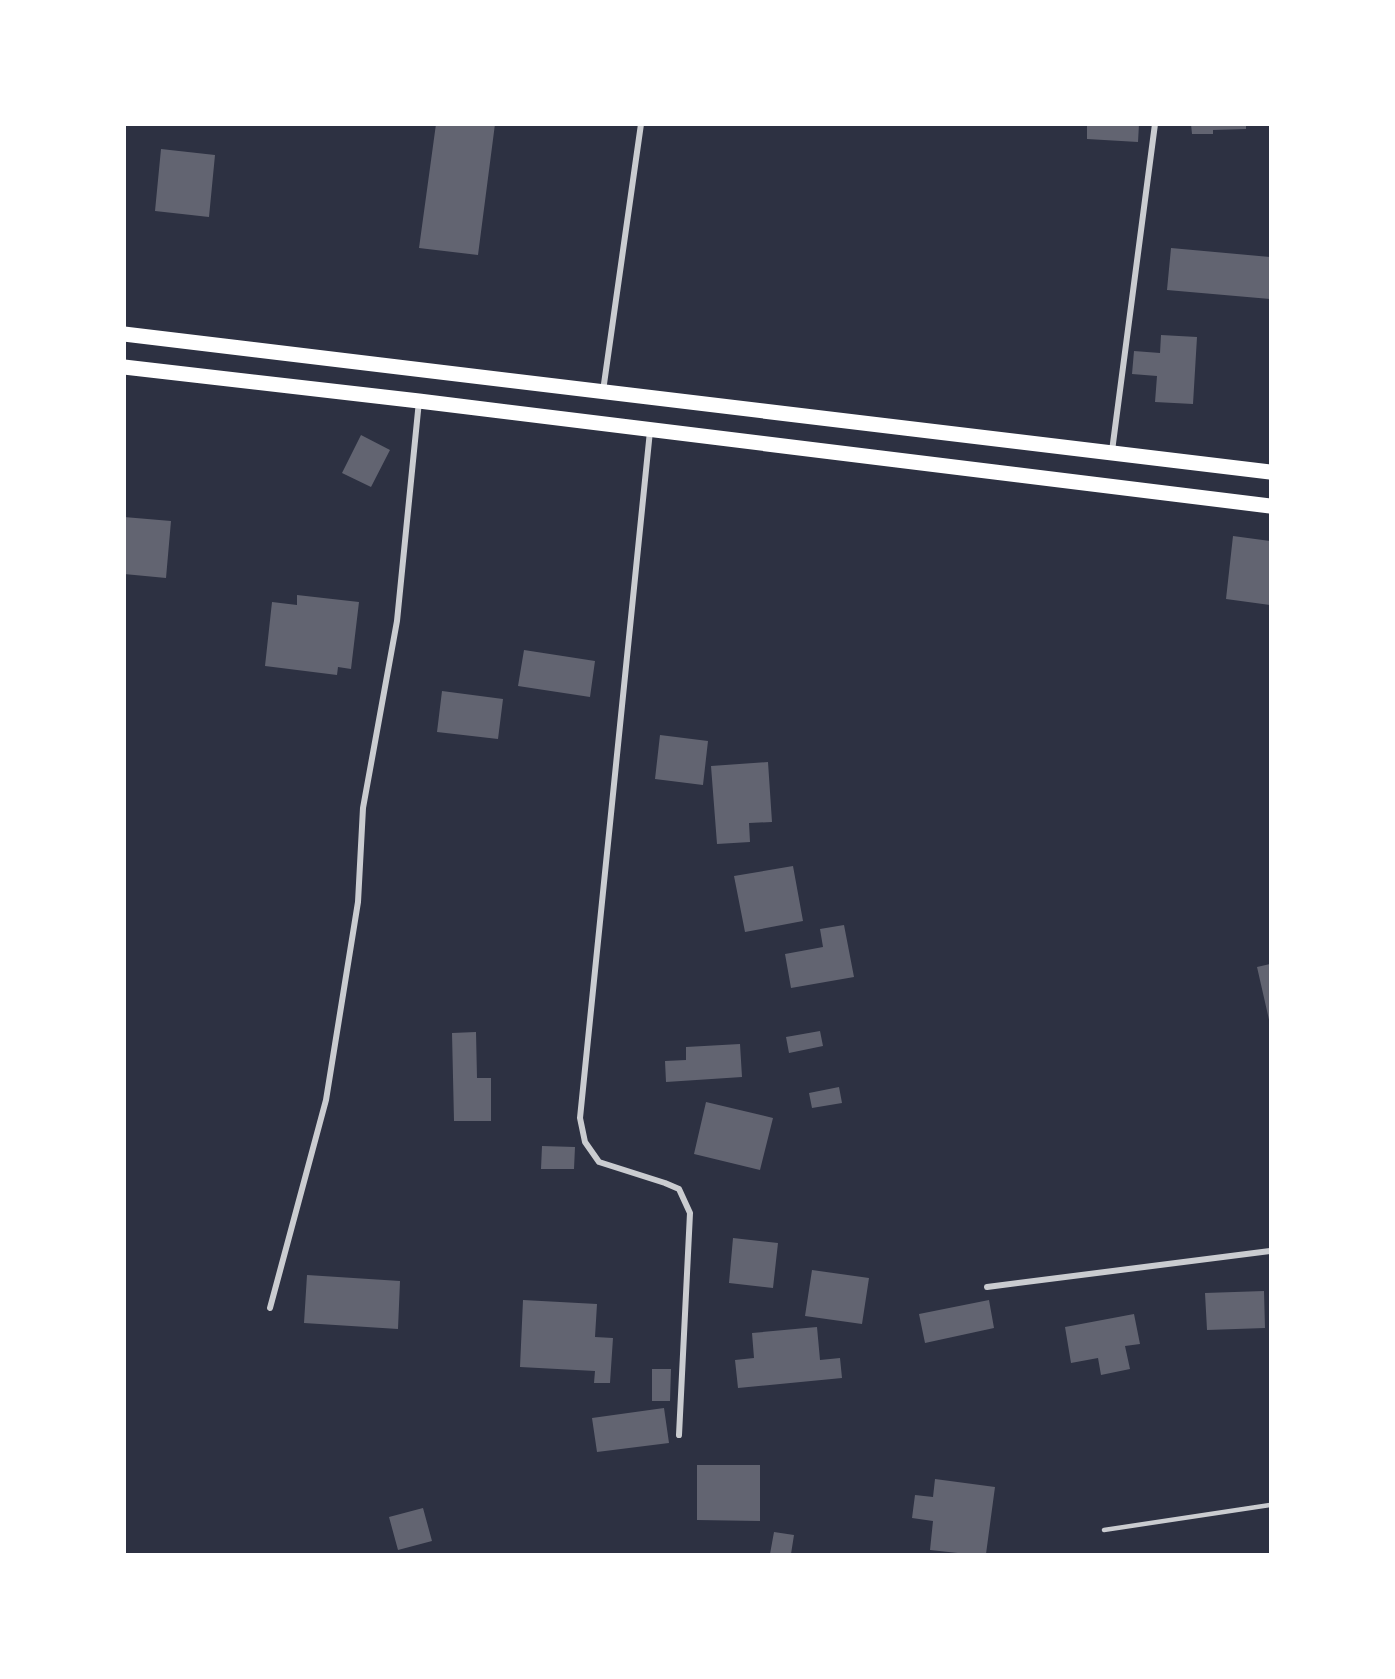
<svg xmlns="http://www.w3.org/2000/svg" width="1395" height="1679" font-family="'Fira Sans',sans-serif">
  <rect width="100%" height="100%" fill="#2d3142"/>
  <path fill="#626471" d="M436,124H495L478,255L419,248Z
    M1087,124H1139L1138,142L1087,139Z
    M1191,124H1246V129L1213,130V134H1192Z
    M161,149L215,155L209,217L155,211Z
    M1171,248L1270,257V299L1167,290Z
    M1161,335L1197,337L1193,404L1155,402L1157,376L1132,374L1134,351L1160,353Z
    M361,435L390,450L371,487L342,473Z
    M124,517L171,521L166,578L124,574Z
    M1233,536L1270,541V605L1226,599Z
    M297,595L359,602L351,669L338,667L337,675L265,666L272,602L297,605Z
    M524,650L595,661L590,697L518,686Z
    M442,691L503,699L498,739L437,732Z
    M660,735L708,741L703,785L655,779Z
    M768,762L772,822L749,823L750,842L717,844L711,766Z
    M793,866L803,921L745,932L734,876Z
    M844,925L854,977L791,988L785,954L823,947L820,929Z
    M1270,964V1024L1257,967Z
    M820,1031L823,1046L789,1053L786,1037Z
    M476,1032L477,1078H491V1121H454L452,1033Z
    M740,1044L742,1077L666,1082L665,1061L686,1060V1047Z
    M839,1087L842,1103L812,1108L809,1093Z
    M706,1102L773,1118L760,1170L694,1154Z
    M542,1146L575,1147L574,1169H541Z
    M733,1238L778,1243L773,1288L729,1283Z
    M812,1270L869,1278L862,1324L805,1316Z
    M307,1275L400,1281L398,1329L304,1323Z
    M1264,1291L1265,1328L1207,1330L1205,1293Z
    M523,1300L597,1304L595,1337L613,1338L610,1383H594L595,1371L520,1367Z
    M989,1300L994,1328L925,1343L919,1314Z
    M1134,1314L1140,1344L1125,1346L1130,1369L1101,1375L1098,1358L1071,1363L1065,1327Z
    M817,1327L820,1360L840,1358L842,1378L738,1388L735,1360L754,1358L752,1333Z
    M652,1369H671L670,1401H652Z
    M664,1408L669,1443L597,1452L592,1418Z
    M697,1465H760V1521L697,1520Z
    M935,1479L995,1487L986,1554H967L930,1550L933,1521L912,1518L915,1495L933,1497Z
    M423,1508L432,1541L398,1550L389,1517Z
    M774,1532L794,1535L791,1554H770Z"/>
  <g fill="none" stroke-linecap="round" stroke-linejoin="round">
    <path stroke="#caccd0" stroke-width="4.5" d="M1104,1530L1270,1505"/>
    <path stroke="#caccd0" stroke-width="6" d="M603,391L641,124
      M650,431L580,1118L585,1142L599,1162L665,1183L679,1189L690,1213L679,1435
      M1112,451L1155,124
      M987,1287L1270,1251
      M270,1308L326,1100L358,902L363,808L397,621L419,401"/>
    <path stroke="#fff" stroke-width="15" d="M124,334L1270,472
      M124,367L419,401L1270,506"/>
  </g>
  <rect width="1395" height="1679" fill="none" stroke="#ffffff" stroke-width="252"/>
</svg>
